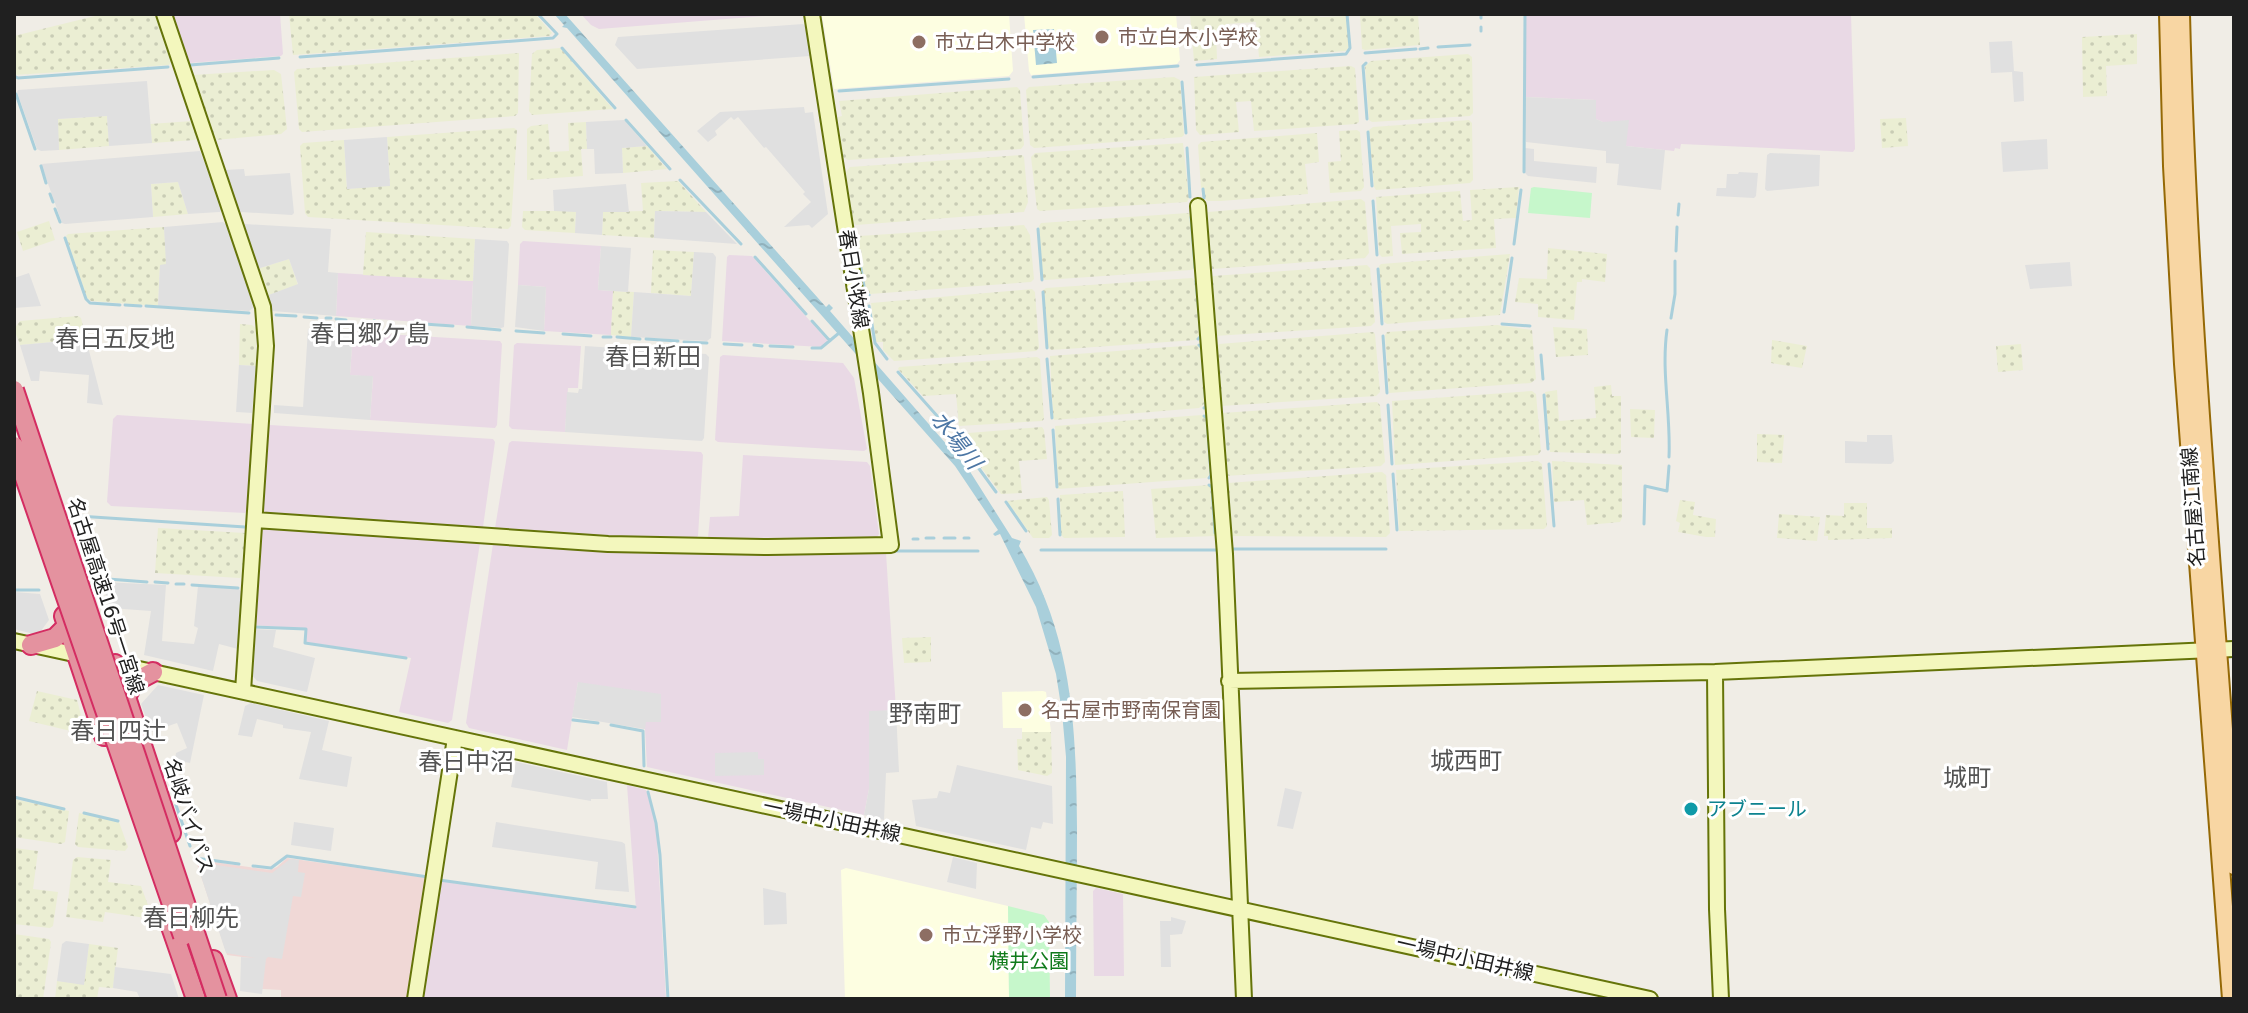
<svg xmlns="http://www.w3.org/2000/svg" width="2248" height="1013" font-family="'DejaVu Sans','Noto Sans JP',sans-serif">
  <defs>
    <pattern id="farmland-dots" width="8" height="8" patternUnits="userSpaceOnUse" patternTransform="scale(2)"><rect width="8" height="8" fill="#ebeed3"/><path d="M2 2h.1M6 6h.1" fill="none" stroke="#c9ccb5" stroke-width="1.8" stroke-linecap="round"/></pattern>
    <pattern id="water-ripples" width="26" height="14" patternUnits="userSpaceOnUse" patternTransform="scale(2)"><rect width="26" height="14" fill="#a9cfdb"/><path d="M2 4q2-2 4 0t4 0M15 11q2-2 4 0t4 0" fill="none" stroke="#91b1bc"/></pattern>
  </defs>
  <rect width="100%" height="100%" fill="#f0ede6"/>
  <path fill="#f0d8d6" d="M287,858L428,878L410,999H281V990L262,989L265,960L227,955L197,864L193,859L270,870L277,867Z"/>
  <path fill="#e9d9e5" d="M170,14H280L283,54L281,56L189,63Z
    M581,14H791L599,29L591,25Z
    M1526,14H1851L1855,149L1853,152L1681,144L1680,149L1675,148L1674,151L1626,146L1603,122L1596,119V100L1525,97Z
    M523,241L601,246L598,290L613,291L611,335L544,331L546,287L518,285L520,244Z
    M729,255L752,256L828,341L821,347L722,341L727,257Z
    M338,273L473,281L471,326L336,316Z
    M353,332L500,341L502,344L497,425L495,428L370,420L373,377L350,375Z
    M517,343L581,346L578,388H568L565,432L512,429L509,426L514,345Z
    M723,355L843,363L854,378L867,449L864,451L718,442L715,440L720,357Z
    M117,415L253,424L247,511L245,513L111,506L107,502L113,419Z
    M270,425L493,439L495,442L483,527L479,529L265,515L262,513L267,427Z
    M512,441L701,452L703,455L698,536L694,540L673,542L498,531L495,528L509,443Z
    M743,455L867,462L870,466L879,534L877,537L708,538L710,517L739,516Z
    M261,529L480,543L452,720L448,723L399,712L411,658L306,642L307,629L254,625Z
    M493,544L649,554L886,553L896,710L869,712V789L864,815L647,767L645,729L611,723L578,682L567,750L469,728L466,723Z
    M627,785L646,790L656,823L666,999H420L439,881L636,909Z
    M1096,888L1123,894L1124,976H1094L1093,891Z"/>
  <path fill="#fdfee1" d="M822,14H1009L1013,71L1009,76L834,89Z
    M1024,14H1176L1180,60L1177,64L1031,75L1029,71Z
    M1043,691L1046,692L1051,732H1022V728H1003L1002,692Z
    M846,868L1008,906L1009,999H845L841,870Z"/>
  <path fill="url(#farmland-dots)" d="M103,14H155L171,62L169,65L14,75V36Z
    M289,14H535L552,33L549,36L293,55Z
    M1190,14H1319L1320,17L1347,16L1349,47L1346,51L1259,57L1256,22L1226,24V31L1216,32L1217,59L1194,61Z
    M1360,14H1418L1420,45L1365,50L1362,49Z
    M2137,34V64L2106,66L2107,96L2083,97L2082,37Z
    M560,48L613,109L532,115L529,111L532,54L537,50Z
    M519,53L518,113L515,116L302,132L299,129L294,72L297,69Z
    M1468,54L1472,57L1473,113L1470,116L1372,122L1369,120L1365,66L1371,61Z
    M1351,66L1355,68L1359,122L1356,124L1254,131L1251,101L1236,102L1239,132L1200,135L1196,130L1194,77Z
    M274,70L281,74L287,129L281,134L215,140L209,135L189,78L192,75Z
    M1174,77L1180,80L1184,135L1182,137L1034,148L1030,145L1026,90L1029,87Z
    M1017,87L1020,90L1024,145L1021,149L848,160L843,157L838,117L842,116L839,101Z
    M107,116L109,146L59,150L57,119Z
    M1906,118L1908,146L1882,148L1880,119Z
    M1469,120L1472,123L1473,180L1470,183L1376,190L1374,187L1369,130L1373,127Z
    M192,121L197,137L195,140L152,143L150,124Z
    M586,122L587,149H581L583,176L527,180V129L531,126L548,124L550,152L569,151L568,123Z
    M514,128L517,130L511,226L508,229L308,217L305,213L300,146L303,143L344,140L347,189L390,185L387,137Z
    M1357,130L1360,132L1364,187L1361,191L1330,193L1328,162L1341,161L1339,131Z
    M1317,133L1319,162L1305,164L1308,194L1221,201H1207L1204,198V188H1201L1198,145L1201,142Z
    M1183,143L1189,198L1187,202L1040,211L1037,209L1031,157L1035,153Z
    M647,146L667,169L623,173L622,148Z
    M1022,155L1024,157L1028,202L1024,212L856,225L853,223L846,172L850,167Z
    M678,181L706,212L655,211L654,238L602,235L603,212L643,211L641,183Z
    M178,182L188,214L153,217L151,184Z
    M1519,187L1516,218L1494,219L1496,248L1402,254L1400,233L1421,232V224L1391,226L1393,256L1382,257L1379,254L1376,197L1460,191L1463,221L1472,220L1470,190Z
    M1361,199L1365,202L1369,253L1365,258L1212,269L1210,267L1208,212Z
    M523,211H576L575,233L525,230L522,227Z
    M1188,213L1190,215L1194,268L1191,270L1045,280L1042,278L1039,226L1041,223Z
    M49,221L55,240L23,251L17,232Z
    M1024,225L1030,235L1034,279L1031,282L870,294L866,291L857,239L859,236Z
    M164,227L167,265H160L158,306L91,301L87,298L66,236L68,234Z
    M366,232L475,239L473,281L363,275Z
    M1548,248L1607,254L1605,282L1582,279V282H1577L1574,320L1538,317V304L1515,302L1519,278L1547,279Z
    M653,250L694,252L691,296L651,293Z
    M1510,254L1500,315L1387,324L1384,322L1379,266L1381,264Z
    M289,259L298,285L266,296L257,269Z
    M1367,265L1370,268L1375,322L1371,326L1215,336L1211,278L1213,276Z
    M1192,278L1195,281L1199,335L1196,340L1051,350L1048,347L1043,290L1046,288Z
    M1032,289L1035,292L1039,348L1036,351L894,361L883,350V342H876L871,303Z
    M613,291L634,292L631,337L611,335Z
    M78,316L81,318L86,339L20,345L14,329L20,321Z
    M240,324L252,325L256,328V366L239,365Z
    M1497,325L1532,330L1536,379L1531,383L1389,393L1385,335L1387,332Z
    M1553,327L1587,329L1588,355L1556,357Z
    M1373,332L1375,334L1380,392L1376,396L1221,406L1217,347L1219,344Z
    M1772,340L1807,346L1802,368L1771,363Z
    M2021,344L2023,370L1998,372L1996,346Z
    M1197,345L1201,348L1204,404L1199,408L1054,420L1053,417L1050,356Z
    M1037,357L1040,359L1044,419L1042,421L959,426L956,394L923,396L898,369L899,367Z
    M1611,385L1612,396H1621V452L1619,454L1550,452L1545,392L1557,390L1559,421L1596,418L1594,387Z
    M1532,391L1536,394L1541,451L1538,455L1395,465L1392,401Z
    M1377,402L1380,405L1385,462L1381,466L1225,476L1221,416L1223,413Z
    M1630,409L1655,410L1654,438L1631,437Z
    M1202,415L1206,418L1209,475L1206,478L1058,489L1055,426Z
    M1042,427L1044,430L1047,459L1019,461L1022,493L1001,494L956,434Z
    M1757,434L1784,435L1782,463L1757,462Z
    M1538,461L1542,464L1547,526L1544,529L1399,531L1396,470Z
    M1552,461L1622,465V518L1620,522L1587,525L1584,500L1554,502Z
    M1382,472L1386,475L1390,533L1386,537L1230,536L1226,485L1228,483Z
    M1209,485L1211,487L1215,536L1156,538L1151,489Z
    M1123,491L1125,537L1064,538L1061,535L1060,495Z
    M1047,497L1049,500L1052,535L1049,538H1033L1007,501Z
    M1680,500L1695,502L1693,515L1716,519L1715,537H1706L1678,532L1680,523L1676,521Z
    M1844,503H1867V528H1892V538L1828,540V536H1824L1826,515L1844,516Z
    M1779,514L1820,517L1817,541L1777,538Z
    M158,528L245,533L243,575L240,578L155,573Z
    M931,637V662L904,663L902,638Z
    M37,691L77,700L81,715L78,717L83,734L29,721Z
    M1022,732H1051L1052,773L1047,776L1018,770L1017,739H1022Z
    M14,799L69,811L65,842L61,844L14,837Z
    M79,813L119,822L128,847L125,851L78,847L75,844Z
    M14,848L38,851L33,889L58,892L53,926L50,928L14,924Z
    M77,857L111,860L108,882L141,886L153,919L105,912L103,922L66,917L73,860Z
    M14,934L49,939L51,942L43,999H14Z
    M89,944L118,948L113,988L99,987L97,999H55L57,981L84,984Z"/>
  <path fill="#c6f7cb" d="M1534,187L1592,193L1590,218L1528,213L1531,188Z
    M1008,906L1044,915L1049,922L1050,999H1009Z"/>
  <path fill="#e0e0e0" d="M803,24L806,27L810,56L637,69L615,45L618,37Z
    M2012,41L2014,71L2023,72L2024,101L2014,102L2012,72L1991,73L1989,42Z
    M147,81L152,143L109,146L107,116L58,119L59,150L41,151L37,149L17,92L18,90Z
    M1525,97L1596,100V119L1603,122L1629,120L1626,146L1665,150L1661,190L1617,185L1619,164L1606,163V151L1526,142Z
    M804,107L805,113L813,112L828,214L812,228L809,225L784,227L811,202L803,194L805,192L766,147L764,148L738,117L734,120L731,117L715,131L717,135L708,142L697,131L720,112Z
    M624,120L647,146L622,148L623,173L595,174L594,149H587L586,122Z
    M387,137L390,186L347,189L344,140Z
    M2047,139L2048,169L2003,172L2001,142Z
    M1525,148L1534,149V161L1597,167L1596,183L1528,176L1525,173Z
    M200,151L222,209L220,212L188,214L178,182L151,184L153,217L65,224L62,223L41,164Z
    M1770,153L1820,155L1819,186L1767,191L1765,189L1767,155Z
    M244,169L245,176L290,173L294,213L292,215L241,212L238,209L224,170Z
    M1739,172L1758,173L1756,196L1754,198L1716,196L1717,188H1726L1727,174H1738Z
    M626,184L629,212H603L602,235L575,233L576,212L554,211L553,190Z
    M655,211L706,212L737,244L654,238Z
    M223,222L228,226L245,276L253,308L249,311L158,306L160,265L166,264L164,227Z
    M245,224L331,229L328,272L338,273L336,316L272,311L266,296L298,284L289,259L257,269L243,227Z
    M475,239L507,241L509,244L504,327L501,328L471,326Z
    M601,246L631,248L628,292L598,290Z
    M694,252L713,253L716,257L711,338L707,341L631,337L634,292L691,296Z
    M2070,262L2072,286L2030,289L2025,265Z
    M29,273L41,306L14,308V278Z
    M518,285L546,287L544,331L515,327Z
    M308,329L353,332L350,375L373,376L370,420L274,413V405L303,407Z
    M86,339L103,405L87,403L89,375L40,371L39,381H31L20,345Z
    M585,346L706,354L709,357L704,438L702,441L565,432L567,392L578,393L579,389H582Z
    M239,365L256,366L252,413L236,412Z
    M1867,435H1892L1894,461L1891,464L1845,463V441L1867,442Z
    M102,582L166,585L162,641L194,644L198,628L194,626L198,586L239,589L242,593L238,649L219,644L213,671L144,655L151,611L110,608Z
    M14,592L40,594L49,620L38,635L14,629Z
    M254,629L276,630L273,647L315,658L307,692L257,681L251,674Z
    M578,682L661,694V722H646L645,729L572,717Z
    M158,685L204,695L190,763L175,760L176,753L187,748L177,723L151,732L141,704Z
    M251,703L329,721L322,750L352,757L347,787L299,779L311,732L283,728V725L257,719L252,737L238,735L245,706Z
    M896,710L899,772L886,773L884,820L864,815L869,789V711Z
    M758,752V759H764V775L715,776V753Z
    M516,762L607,782L608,799H591V801L511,787Z
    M957,765L1052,786L1053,824L1043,822L1041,829L1031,827L1026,850L916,826L912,800L937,798L939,791L950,793Z
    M1285,788L1302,792L1293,829L1277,826Z
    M294,822L334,828L331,851L291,845Z
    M496,822L622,842L625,844L629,892L595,889L598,862L492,847Z
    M953,857L977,863L976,889L947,882Z
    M290,859L299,860L298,872L305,873L301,897L293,896L282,959L268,957L266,959L262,994L240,991L241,957L256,958L226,953L200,873L216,865L272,873Z
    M763,888L786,893L787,924L764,925Z
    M1171,917L1186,921L1182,934L1170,935L1171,967H1161L1160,921H1171Z
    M66,941L89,944L84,985L57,981L62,944Z
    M115,967L171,974L179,999H140L137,992L113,988Z"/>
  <path fill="url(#water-ripples)" d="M554,14H565L826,307L829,304L833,308L830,311L969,470L1012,538L1021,541L1019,546C1073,637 1076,726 1077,828C1077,885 1076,942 1076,999H1065L1066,757L1062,712L1056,674L1036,607L1000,534L995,536L993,534L998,530L955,466L567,28L562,27L564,25Z
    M1054,29L1057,63L1036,65L1033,30Z"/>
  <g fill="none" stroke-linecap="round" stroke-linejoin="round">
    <path stroke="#a9cfdb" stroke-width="3" d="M538,14L557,34
      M1481,18V14
      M1481,27V31
      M1438,47L1470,45
      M562,48L615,108
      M1420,49L1428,48
      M1365,53L1416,49
      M300,57L553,38L556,35
      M1366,63L1363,66L1367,119
      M190,65L279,58
      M1197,65L1346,54L1350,48L1347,14
      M14,76L18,78L168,67
      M1033,77L1178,66
      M1182,82L1186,133
      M839,91L1009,79
      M16,94L35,149
      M626,120L670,169
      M1368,132L1372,186
      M1187,148L1190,197
      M41,166L46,183
      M1524,172L1525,14
      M680,180L741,244
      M1203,189L1204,198
      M50,194L53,202
      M1373,201L1377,255
      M55,209L60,222
      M1678,215L1679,204
      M1191,217L1195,268
      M1038,229L1042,280
      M65,238L86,299L90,303L120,305
      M856,240L865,292L869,295
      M1514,244L1521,190
      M1676,251L1677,227
      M755,257L806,314
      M1378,269L1382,324
      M1196,281L1201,336L1198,339
      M1043,292L1047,348
      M125,305L141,306
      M146,306L249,313
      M869,306L875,343L887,359
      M1504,312L1512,258
      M276,315L296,316
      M304,317L317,318
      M326,318H331
      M1671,318L1675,294V261
      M336,319L346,320
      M374,321L378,322
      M812,321L830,341
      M424,324L453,326
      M1502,324L1530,326
      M467,327L500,330
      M1667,330C1661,372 1671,414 1669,457
      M516,331L544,333
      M563,334L591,336
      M1383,336L1387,393
      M603,337H611
      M617,337L640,339
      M646,339L678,341
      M684,342L707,343
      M724,344L742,345
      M754,345L762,346
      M1199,345L1202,348L1206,406L1204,408
      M770,346L793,347
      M812,348H821L839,333
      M1541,355L1543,379
      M1047,359L1052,418
      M898,372L947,427
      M1544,395L1548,449
      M1388,405L1392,464
      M1204,416L1207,418L1211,475L1209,478
      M1053,430L1057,487
      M956,437L996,492
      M1549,464L1554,526
      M1393,474L1397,530
      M1209,485L1212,487L1215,533
      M1058,499L1060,535
      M1006,502L1026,531
      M78,516L245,527
      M1644,524L1645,486L1667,491L1669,466
      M308,531L322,532
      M926,538H934
      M944,538H955
      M964,538H969
      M913,539H918
      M1232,549H1386
      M1041,550H1218
      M629,551L686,552
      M893,551H978
      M108,579L147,582
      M155,582L168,583
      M176,584H184
      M192,585L238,588
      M14,590H39
      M255,627L306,629L305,643L406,658
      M573,720L598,723
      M611,725L643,731L644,766
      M648,792L656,823L660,855L668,999
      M14,797L64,809
      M176,805L190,846
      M84,813L118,821
      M195,858L239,864
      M253,866L271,868L287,856L428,877
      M439,880L635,907"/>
    <defs>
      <path id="secondary" d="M164,14L263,307L266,346L243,691
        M1198,206L1225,554L1244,999
        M255,520L608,544L768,547L891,545L871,393L812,14
        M14,641L83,656
        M107,662L1650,999
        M1715,672L1717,909L1721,999
        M1229,681L1715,672L2234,649
        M415,999L455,738"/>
      <path id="primary" d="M2168,14L2172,166L2183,364L2231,999
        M2181,14C2188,299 2214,582 2234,866"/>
      <path id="highway" d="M64,616L104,736
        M31,645L55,638L67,626
        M115,664L171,833
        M126,697L134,682L153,672
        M168,918L196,999
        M213,960L227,999"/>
    </defs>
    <use href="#secondary" stroke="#657409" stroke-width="18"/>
    <use href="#primary" stroke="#956906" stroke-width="20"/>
    <use href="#highway" stroke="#d42d62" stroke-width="22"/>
    <use href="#secondary" stroke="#f3f7bd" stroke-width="14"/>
    <use href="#primary" stroke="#f8d6a3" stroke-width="16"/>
    <use href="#highway" stroke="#e4929f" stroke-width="18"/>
    <defs>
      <path id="highway-bridge" d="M14,390L217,999
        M14,446L183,936"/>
    </defs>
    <use href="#highway-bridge" stroke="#d42d62" stroke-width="22" stroke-linecap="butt"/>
    <use href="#highway-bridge" stroke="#e4929f" stroke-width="18"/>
  </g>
  <g fill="#8d6e63" stroke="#fff" stroke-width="3">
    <circle cx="1102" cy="37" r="8"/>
    <circle cx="919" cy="42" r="8"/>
    <circle cx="1025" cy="710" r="8"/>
    <circle cx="926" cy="935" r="8"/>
  </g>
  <circle fill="#0f9aa8" stroke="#fff" stroke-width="3" cx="1691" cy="809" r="8"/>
  <g text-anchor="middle" stroke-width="6" stroke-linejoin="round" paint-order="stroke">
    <g font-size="20" fill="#785e54" stroke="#fff" text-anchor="start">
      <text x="1118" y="44">市立白木小学校</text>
      <text x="935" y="49">市立白木中学校</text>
      <text x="1041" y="717">名古屋市野南保育園</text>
      <text x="942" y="942">市立浮野小学校</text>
    </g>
    <g font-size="20" fill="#202020" stroke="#fff">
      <text transform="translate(854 279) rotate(81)" y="7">春日小牧線</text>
      <text transform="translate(2193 507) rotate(-94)" y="7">名古屋江南線</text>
      <text transform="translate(106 596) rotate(72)" y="7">名古屋高速16号一宮線</text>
      <text transform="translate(189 816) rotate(72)" y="7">名岐バイパス</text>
      <text transform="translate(832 820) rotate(12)" y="7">一場中小田井線</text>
      <text transform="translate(1465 958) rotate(13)" y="7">一場中小田井線</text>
    </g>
    <g font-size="20" fill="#0d838f" stroke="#fff" text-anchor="start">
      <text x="1707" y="816">アブニール</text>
    </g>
    <g font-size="20" fill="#107b1c" stroke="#fff">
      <text x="1029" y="968">横井公園</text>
    </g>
    <g font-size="22" font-style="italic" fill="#4c76a4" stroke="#fff">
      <text transform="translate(957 440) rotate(52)" y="8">水場川</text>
    </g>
    <g font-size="24" fill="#535353" stroke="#fff">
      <text x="370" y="342">春日郷ケ島</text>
      <text x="115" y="347">春日五反地</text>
      <text x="653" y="365">春日新田</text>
      <text x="925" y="722">野南町</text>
      <text x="118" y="739">春日四辻</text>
      <text x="1466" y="769">城西町</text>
      <text x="466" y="770">春日中沼</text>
      <text x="1967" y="786">城町</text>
      <text x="191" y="926">春日柳先</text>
    </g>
  </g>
  <rect width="2248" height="1013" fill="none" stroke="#202020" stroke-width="32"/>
</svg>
